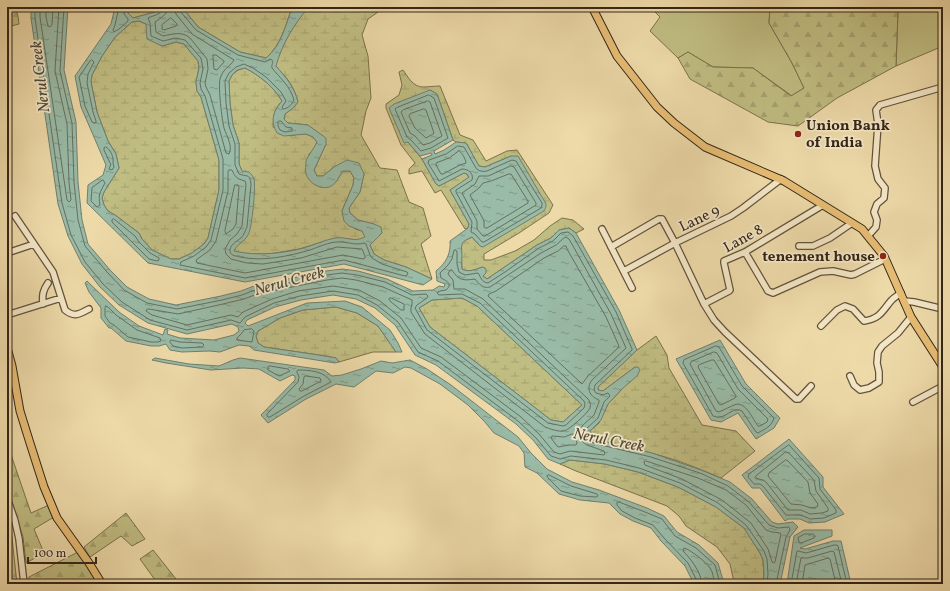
<svg xmlns="http://www.w3.org/2000/svg" width="950" height="591" font-family="Vollkorn,serif">
  <defs>
    <pattern id="forest-firs" width="22" height="20" patternUnits="userSpaceOnUse"><rect width="22" height="20" fill="#c0bd82"/><path d="M5 1l3.5 6h-7zM16 11l3.5 6h-7z" fill="#a6a270"/></pattern>
    <pattern id="wetland-marsh" width="20" height="14" patternUnits="userSpaceOnUse"><rect width="20" height="14" fill="#c0bd82"/><path d="M1 5h8M5 5V1M11 12h8M15 12V8" fill="none" stroke="#a6a270"/></pattern>
    <pattern id="water-ripples" width="26" height="14" patternUnits="userSpaceOnUse"><rect width="26" height="14" fill="#99bba7"/><path d="M2 4q2-2 4 0t4 0M15 11q2-2 4 0t4 0" fill="none" stroke="#7e9887"/></pattern>
  </defs>
  <rect width="100%" height="100%" fill="#eedaa9"/>
  <filter id="stains"><feTurbulence type="fractalNoise" baseFrequency=".005" numOctaves="4"/><feColorMatrix values="0 0 0 0 .2 0 0 0 0 .09 0 0 0 0 .02 0 0 0 .5 -.17"/></filter>
  <radialGradient id="worn" r=".72"><stop offset=".6" stop-color="#630" stop-opacity="0"/><stop offset="1" stop-color="#630" stop-opacity=".3"/></radialGradient>
  <path fill="#c0bd82" stroke="#7a724d" d="M650,7H770L769,23L792,63L804,88L792,96L753,68L713,67L688,52L678,58L650,31L660,17Z
    M900,7H943V46L896,66L898,11Z"/>
  <path fill="url(#forest-firs)" stroke="#7a724d" d="M7,7H15L18,16L19,24L7,27Z
    M770,7H900L898,11L896,66L837,98L798,126L768,122L690,79L678,58L688,52L713,67L753,68L791,96L804,88L792,63L769,23Z
    M7,443L31,513L49,505L54,517L34,529L44,553L26,563L23,537L7,486Z
    M126,513L145,539L132,546L121,536L90,557L84,547Z
    M7,514L11,528L17,584H7Z
    M153,550L180,584H158L140,559Z
    M78,552L95,579L85,584H29V577Z"/>
  <path fill="url(#wetland-marsh)" stroke="#7a724d" d="M129,7H160V8L155,12L133,18L127,13Z
    M182,7H292C286,25 281,45 266,58L240,52L198,27Z
    M309,7H385L368,19L362,35L368,56L371,98L366,111L361,135L380,168L397,170L409,202L423,208L431,236L421,244L432,279L406,267L384,260L374,254L370,245L382,233L374,224L358,220L350,213L349,208L360,192L364,174L334,167L323,176H317L314,170L326,144L308,125L288,123L284,119L285,114L293,108L298,102C294,86 287,77 275,66C280,50 289,32 299,19C302,14 306,11 309,7Z
    M139,21L146,24L162,46L176,42L184,44L198,61L199,68L196,82L197,91L201,97L219,160V190L208,238L204,244L192,253L179,259H171L152,250L142,239L139,233L115,215L108,211L104,205L102,198L104,192L119,168L116,154L108,141L97,112L91,82L92,75L102,56L115,37L132,22Z
    M245,68C259,75 274,87 282,101C273,111 274,114 273,127L291,136L298,134H306L313,137L317,142L314,149L309,154L306,174L335,183L343,171H350L354,178L353,185L342,211L355,229L362,231L366,237L359,240L336,238L299,249L269,254H248L233,251L237,245L243,241L242,171L239,164V143L233,125L230,103L229,81L232,75L238,70Z
    M403,70C408,77 413,87 423,87C428,87 434,86 440,86L460,135L473,140L486,161L507,151L517,150L553,205L549,213L519,233L484,254V260H491L515,251L534,240L550,226L562,218L573,220L584,229L576,233L569,228L559,230L551,238L537,245L487,279L483,276V267C476,269 469,273 462,269L461,249L462,242L472,237L480,246L511,156L485,167L479,166L466,143L456,142L453,140L437,94L430,90L408,142L422,159L436,184L439,186L464,173L467,174L469,178L450,190L469,224L468,228L465,229L441,190L435,193L422,171L409,174V169L415,163L401,145L386,108V104L399,95L402,85L399,72Z
    M462,298L477,306L582,405L563,422L551,420L430,327L419,308L432,300Z
    M336,307L357,313L378,326L396,352H373L339,362L336,358L319,355L264,347L258,343L256,336L258,331L280,318L303,310Z
    M656,336L667,355L669,368L702,425L736,431L755,451L721,478C698,468 675,459 651,453C631,447 611,445 591,438L590,434V431L599,423L608,404L622,389L635,367L603,391L598,390V387L637,350Z
    M570,460L605,464L638,472L678,487L716,507L744,528L760,553L763,560L764,575L763,584H733L734,582L730,564L717,547L686,526L679,516L667,506L576,471L560,464Z"/>
  <path fill="url(#water-ripples)" stroke="#717f6e" fill-rule="evenodd" d="M31,7H68L64,70L76,122L78,182L82,220L88,244L110,270L127,287L149,299L176,305L221,296L241,291L254,286L326,271L342,269L358,271L387,279L413,291L433,290L439,286L444,287L445,284L437,281L436,271C446,263 451,254 450,241L468,228L469,224L450,190L469,177L467,174L464,173L439,186L436,184L422,159L432,155L431,153L420,156L408,142L404,143L389,108L394,104L430,90L437,94L453,140L434,151L435,154L444,150L456,142L466,143L479,166L485,167L511,156H518L545,202C547,205 546,207 544,211L483,247L480,246L472,237C461,242 461,243 462,255C462,260 461,264 462,269C469,273 476,269 483,267L486,269V273L483,276L487,279L537,245L551,238L559,230L569,228L576,233L619,310L637,350L598,387V390L603,391L635,367H638L640,370L637,376L622,389L608,404L601,420L590,431V434L591,438L602,441L652,453L701,470L730,482L752,499L772,522L778,524L793,522L798,527L790,537L780,584H763L764,574L763,560L760,553L744,528L716,507L678,487L638,472L605,464L570,460L560,464L548,459L533,440L516,424L436,365L415,355L395,325L375,308L356,299L333,295L301,300L275,307L247,320L245,323L248,326L307,303L345,301L362,307L390,330L398,343L402,352H396L378,326L357,313L336,307L303,310L280,318L258,331L256,336L258,343L264,347L319,355L336,358L339,362L335,363L254,350L249,346L239,345L220,352L209,351L182,352L170,350L166,344L159,346H151L126,341L111,328H109L101,318V308L89,292L85,283L87,281L119,312L139,326L163,335L165,329L168,330L167,334L180,338L214,340L234,335L239,331L238,327L232,324L187,334L148,323L119,305L100,287L82,264L68,236L58,204L31,18ZM462,298L477,306L582,405L563,422L551,420L430,327L419,308L432,300Z
    M115,7H129L128,13L133,18L155,12L160,7H182L198,27L240,52L266,58C281,46 286,25 292,7H309C294,24 282,44 276,66C286,78 294,86 298,102L293,108L285,114L284,119L288,123L308,125L326,138V144L314,170L317,176H323L334,167L347,160L359,163L364,174L360,192L349,208L350,213L358,220L374,224L381,227L382,233L370,245L374,254L384,260L406,267L432,279L423,285L344,264L245,282L148,263L87,203L88,185L103,175L106,165L81,107L75,76L111,24ZM139,21L146,24L147,39L162,46L176,42L184,44L198,61L199,68L196,82L197,91L201,97L219,160V190L208,238L204,244L192,253L179,259H171L152,250L142,239L139,233L115,215L108,211L104,205L102,198L104,192L119,168L116,154L108,141L97,112L91,82L92,75L102,56L115,37L132,22ZM245,68C259,75 274,87 282,101C273,112 270,120 277,133L284,136L306,134L313,137L317,142C314,149 308,155 306,161C306,164 305,171 306,174C309,183 320,190 329,187C336,185 339,176 343,171H350L354,178L353,185L342,211L344,221L349,226L362,231L365,237C353,243 347,236 335,238C324,240 312,246 300,249C278,254 256,256 234,251C238,243 244,242 248,235C252,229 256,186 254,179C253,176 251,174 249,172L242,171L239,164V143L233,125L230,103L229,81L232,75L237,70Z
    M720,340L746,384L780,418L774,428L756,439L738,413L721,422L711,420L676,359Z
    M155,358L189,364L219,366L233,360L240,358L324,370L332,376L342,375L361,369L381,361L392,363L410,360L427,369L451,385L518,437L531,453L547,469L572,482L599,490L647,508L664,516L677,532L699,545L718,563L723,580V584H694L685,566L661,541L651,528L633,521L620,514L609,503L580,500L559,494L537,473L525,467L524,453L519,446L494,433L484,421L468,405L440,384L411,368L405,367L393,373L376,371L354,387L336,384L306,399L268,423L261,415L295,380V376L292,375L280,381L259,369L243,368L211,370L166,363L152,360Z
    M789,439L823,477V487L844,514L825,522L809,523L800,519H788L785,521L760,488H752L742,475Z
    M804,530H832V536L800,548L805,549L833,541H841L851,584H787L794,536Z"/>
  <g fill="none" stroke-linecap="round" stroke-linejoin="round">
    <path stroke="#667060" stroke-width="1" d="M35,7V18L62,203L71,235L85,262L103,284L122,302L150,320L187,330L231,320L240,323L245,317L274,303L300,296L333,291L358,295L377,305L398,322L418,352L438,361L518,421L536,438L551,456L560,459L571,456L606,460L639,468L680,483L718,503L746,525L764,551L767,559L768,574L767,584
      M40,7V17L67,200L69,202L71,200L69,182L67,124L55,71L59,7
      M46,7V17L48,26L50,27L52,25L53,7
      M64,7L60,71L72,123L74,182L78,220L85,246L107,272L124,290L147,303L177,309L222,300L242,295L255,290L327,275L342,273L357,275L385,282L412,295L426,294L428,296L427,298L417,305L415,308L427,330L548,423L563,426L566,425L584,408L585,404L584,401L480,303L462,294L439,295L437,293L440,291L446,290C453,284 447,281 441,278L440,273L448,265L452,259L454,250H456L457,252V264L459,272L465,275L478,273C481,277 481,282 488,283L505,272L539,248L553,241L561,233L568,232L573,236L577,243L616,312L632,349V350L595,385L594,390L596,393L603,395L608,393L610,396L604,402L598,418L586,429V436L588,440L590,442L601,445L651,457L700,473L728,486L749,502L769,525L778,528L789,527L790,530L786,537L776,584
      M119,7L115,25L113,30L114,32L119,29L128,21V19L124,14L125,7
      M163,7C162,15 154,15 148,18L150,23L151,36L163,41L176,38L185,40L201,58L203,69L200,83L201,89L205,96L223,159V190L211,240L206,247L194,256L181,262L180,265L245,278L344,260L405,276L407,275L408,273L407,272L382,264L372,258L370,255L366,244L364,243C354,246 347,241 337,242C330,242 318,247 310,250C289,256 263,262 240,257C237,256 231,256 230,252C229,245 237,241 241,238C244,235 245,231 247,227L251,184C250,173 246,177 239,174L235,165V144L229,126L226,103L225,81L229,73L236,67L244,64L246,65L253,68L266,77L281,92L286,101L282,107L283,109C288,109 292,104 294,100C290,86 281,79 272,68C271,65 274,62 272,60L270,59L265,62L238,55L196,30L180,11L179,7
      M168,7C167,15 161,18 155,22L156,32L163,36C173,34 182,31 190,38L207,59L208,69L205,83L206,87L210,95L226,153L229,154C233,146 227,137 224,128C222,120 218,87 220,79C223,68 231,66 234,60L192,34L176,14L174,7
      M171,18L177,24L176,26L164,30L162,29V25Z
      M213,55H216L224,61V62L217,70L214,69L213,57Z
      M92,60L94,62L88,74L87,83L93,112L96,121V123H94L92,122L85,106L79,77L90,61Z
      M429,95L434,98L448,138L431,148L421,151L411,140L407,137L395,109L396,108Z
      M428,101L430,102L442,136L430,143L423,145L415,136L410,133L401,112L403,110Z
      M424,109L426,110L434,133L433,134L426,138L415,128L409,116L410,114Z
      M279,121H281L286,127L292,128V131L285,132L280,130L278,126V122Z
      M458,146L464,147L476,168C478,171 483,172 487,171L512,160L516,161L542,203V205L541,208L484,242H482L475,234L471,232L472,222L456,192V190L472,180C474,174 469,169 462,169L439,181L428,163L429,160L446,154Z
      M106,147C111,150 114,158 113,163L114,167L112,170L109,169L111,164L110,163L104,150V148Z
      M459,151C462,152 466,160 466,163L460,165L443,174H441L436,165V163L449,158Z
      M511,166L514,167L536,203V205L485,236H483L477,229V221L463,195L462,193L475,184L479,176H488Z
      M229,170H232C235,177 237,179 245,181L246,184L242,226L237,234L230,240L225,249L226,254L231,259L247,263L263,264L301,258L337,247L362,249L365,256V258L363,259L343,255L245,273L197,263L196,260L210,250L216,241L228,191V172Z
      M509,174H511L528,201V203L487,228H485L484,227V221L482,217L471,197L470,195L479,188L483,183L491,181Z
      M103,180L105,183C100,192 98,195 100,205L97,207L91,201L92,188Z
      M235,185H238L239,187L236,224L233,229L226,234L225,231Z
      M114,219L135,236L139,242L150,253L159,258V260L157,261L149,259L112,222V220Z
      M564,238L566,237L569,239L573,246L611,314L626,348L625,349L592,380C586,388 589,396 599,400V402L594,415L582,426L581,435L583,442L587,445L604,451L605,454L604,455L570,451L560,454L554,452L539,434L521,417L441,357L421,348L401,318L380,301L359,290L333,286L298,291L272,299L243,312L238,317L231,315L187,325L152,315L146,311L147,309H149L178,314L223,304L244,299L257,294L327,280L342,278L356,280L383,287L412,300C413,304 410,308 411,312L425,334L545,427C550,429 559,432 564,431C569,430 588,413 590,408C591,404 590,402 588,399L483,299L465,289H454L453,280L448,274L450,270H452C458,280 463,281 475,279C479,284 483,289 490,287L541,253L556,245Z
      M564,246H566L567,249L606,317L619,346L618,348L588,376L582,384L581,383L488,296L489,294L496,291L544,258L558,251Z
      M390,298H391L404,304V310H401L390,301L389,299Z
      M106,306L108,307L116,315L137,330L160,338L161,341L158,342H151L128,337L114,325L110,323L105,316V308Z
      M252,329L254,331L252,342L237,340V338L242,333L244,330Z
      M171,340L180,342L202,343L204,345L202,347L182,348L173,346L170,342Z
      M716,346L719,347L742,386L774,418C772,426 765,429 758,433L756,432L742,411C734,406 728,416 720,417C718,418 714,416 713,416L683,363L684,360Z
      M714,352L717,353L738,389L768,419L767,422L760,426H758C752,418 745,400 734,405C729,407 724,410 719,412L716,411L690,364L691,362Z
      M712,360H714L736,396L735,398L721,405L719,404L698,367L699,365Z
      M270,366L288,369L290,371L288,372L279,376L268,370V367Z
      M298,370C309,370 325,371 331,382L304,396L270,417H268L267,416V414L298,382L299,377L297,372Z
      M306,376L320,378L321,381L302,391H300L299,389L303,384L304,377Z
      M572,434H574L577,443L576,445H568L559,447L557,446L551,438L552,436L564,437Z
      M789,445L819,478L820,489L836,510V513L824,518L810,519L801,515H786L763,486L760,484H754L748,477L749,474L787,446Z
      M786,452L789,453L814,480L816,491L828,508V511L822,513L810,514L801,510H788L766,482L763,480L755,478L756,476Z
      M786,460L788,461L808,482L810,493L818,504L817,507L811,508L802,505L791,504L768,476L769,473Z
      M646,461L698,478L726,490L746,505L766,530L772,532L780,533L781,534L775,562L774,563L772,562L768,549L751,523L722,500L682,479L645,465L644,462Z
      M549,475L571,486L597,494L598,496L596,497L580,496L561,491L548,478L547,476Z
      M805,534H813L815,536L814,538L801,543L799,542L798,538Z
      M697,584V581L688,563L664,538L653,525L635,518L622,511L617,505V502H619L645,512L662,519L675,536L696,548L715,565L719,580V584
      M702,584C701,572 691,559 683,551L684,548C691,550 706,562 710,568C713,572 714,579 714,584
      M791,584L797,551H798L806,553L834,545H837L838,546L847,584
      M796,584L801,558H808L832,551L834,552L842,584
      M802,584L805,565L828,558L830,559L836,584"/>
    <defs>
      <path id="minor" d="M15,216L53,272L65,310C75,318 79,314 89,309
        M602,229L632,288
        M868,236L876,227L877,220L874,212L877,204L884,198L885,188L878,179L875,166L878,124L876,110L880,105L943,87
        M799,246H813L830,238L852,223
        M611,247L659,219H662L675,243L704,304L714,320L725,332L796,399H799L811,386
        M745,252L768,291L773,293L820,272L833,271L851,275L855,274L885,259
        M7,253L34,244
        M624,271L675,243L731,216L743,208L781,179
        M904,301L914,302L943,309
        M43,304C42,295 43,290 48,283
        M704,304L729,291L730,290L724,263V261L745,252L823,205
        M7,315L61,298
        M821,326L837,310L845,306L853,309L864,321C879,319 882,312 890,302C893,298 897,296 901,293
        M850,376L854,385L860,390L869,388L879,382V372L877,363L878,352L882,346L898,333L911,317
        M913,402L943,386
        M7,498L15,521L19,539L24,584"/>
      <path id="major" d="M592,7L617,56L657,107L674,123L705,147L784,181L862,229L884,256L911,317L943,367
        M7,348L12,366L20,411L29,440L44,487L57,518L89,563L102,584"/>
    </defs>
    <use href="#minor" stroke="#62533c" stroke-width="8"/>
    <use href="#major" stroke="#342618" stroke-width="9"/>
    <use href="#minor" stroke="#f4e7c7" stroke-width="5.5"/>
    <use href="#major" stroke="#e7bd74" stroke-width="7"/>
  </g>
  <g fill="#8f2418" stroke="#f4e7c7" stroke-width="1.5">
    <circle cx="798" cy="134" r="4"/>
    <circle cx="883" cy="256" r="4"/>
  </g>
  <g text-anchor="middle" stroke-width="3.5" stroke-linejoin="round" paint-order="stroke">
    <g font-size="15" font-weight="bold" fill="#342618" stroke="#f4e7c7" text-anchor="start">
      <text x="806" y="130">Union Bank<tspan x="806" dy="17">of India</tspan></text>
      <text x="875" y="261" text-anchor="end">tenement house</text>
    </g>
    <g font-size="15" fill="#342618" stroke="#f4e7c7">
      <text transform="translate(699 218) rotate(-26)" y="5">Lane 9</text>
      <text transform="translate(743 238) rotate(-29)" y="5">Lane 8</text>
    </g>
    <g font-size="16" font-style="italic" fill="#4d4b3c" stroke="#f4e7c7">
      <text transform="translate(39 77) rotate(-97)" y="6">Nerul Creek</text>
      <text transform="translate(289 280) rotate(-15)" y="6">Nerul Creek</text>
      <text transform="translate(609 439) rotate(11)" y="6">Nerul Creek</text>
    </g>
  </g>
  <rect width="950" height="591" fill="none" stroke="#eedaa9" stroke-width="24"/>
  <rect x="8" y="8" width="934" height="575" fill="none" stroke="#342618" stroke-width="2"/>
  <rect x="12" y="12" width="926" height="567" fill="none" stroke="#342618"/>
  <path d="M28 557v6h68v-6" fill="none" stroke="#342618" stroke-width="2"/>
  <text x="34" y="557" font-size="12" fill="#342618" stroke="#f4e7c7" stroke-width="3" paint-order="stroke">100 m</text>
  <rect width="100%" height="100%" filter="url(#stains)"/>
  <rect width="100%" height="100%" fill="url(#worn)"/>
</svg>
